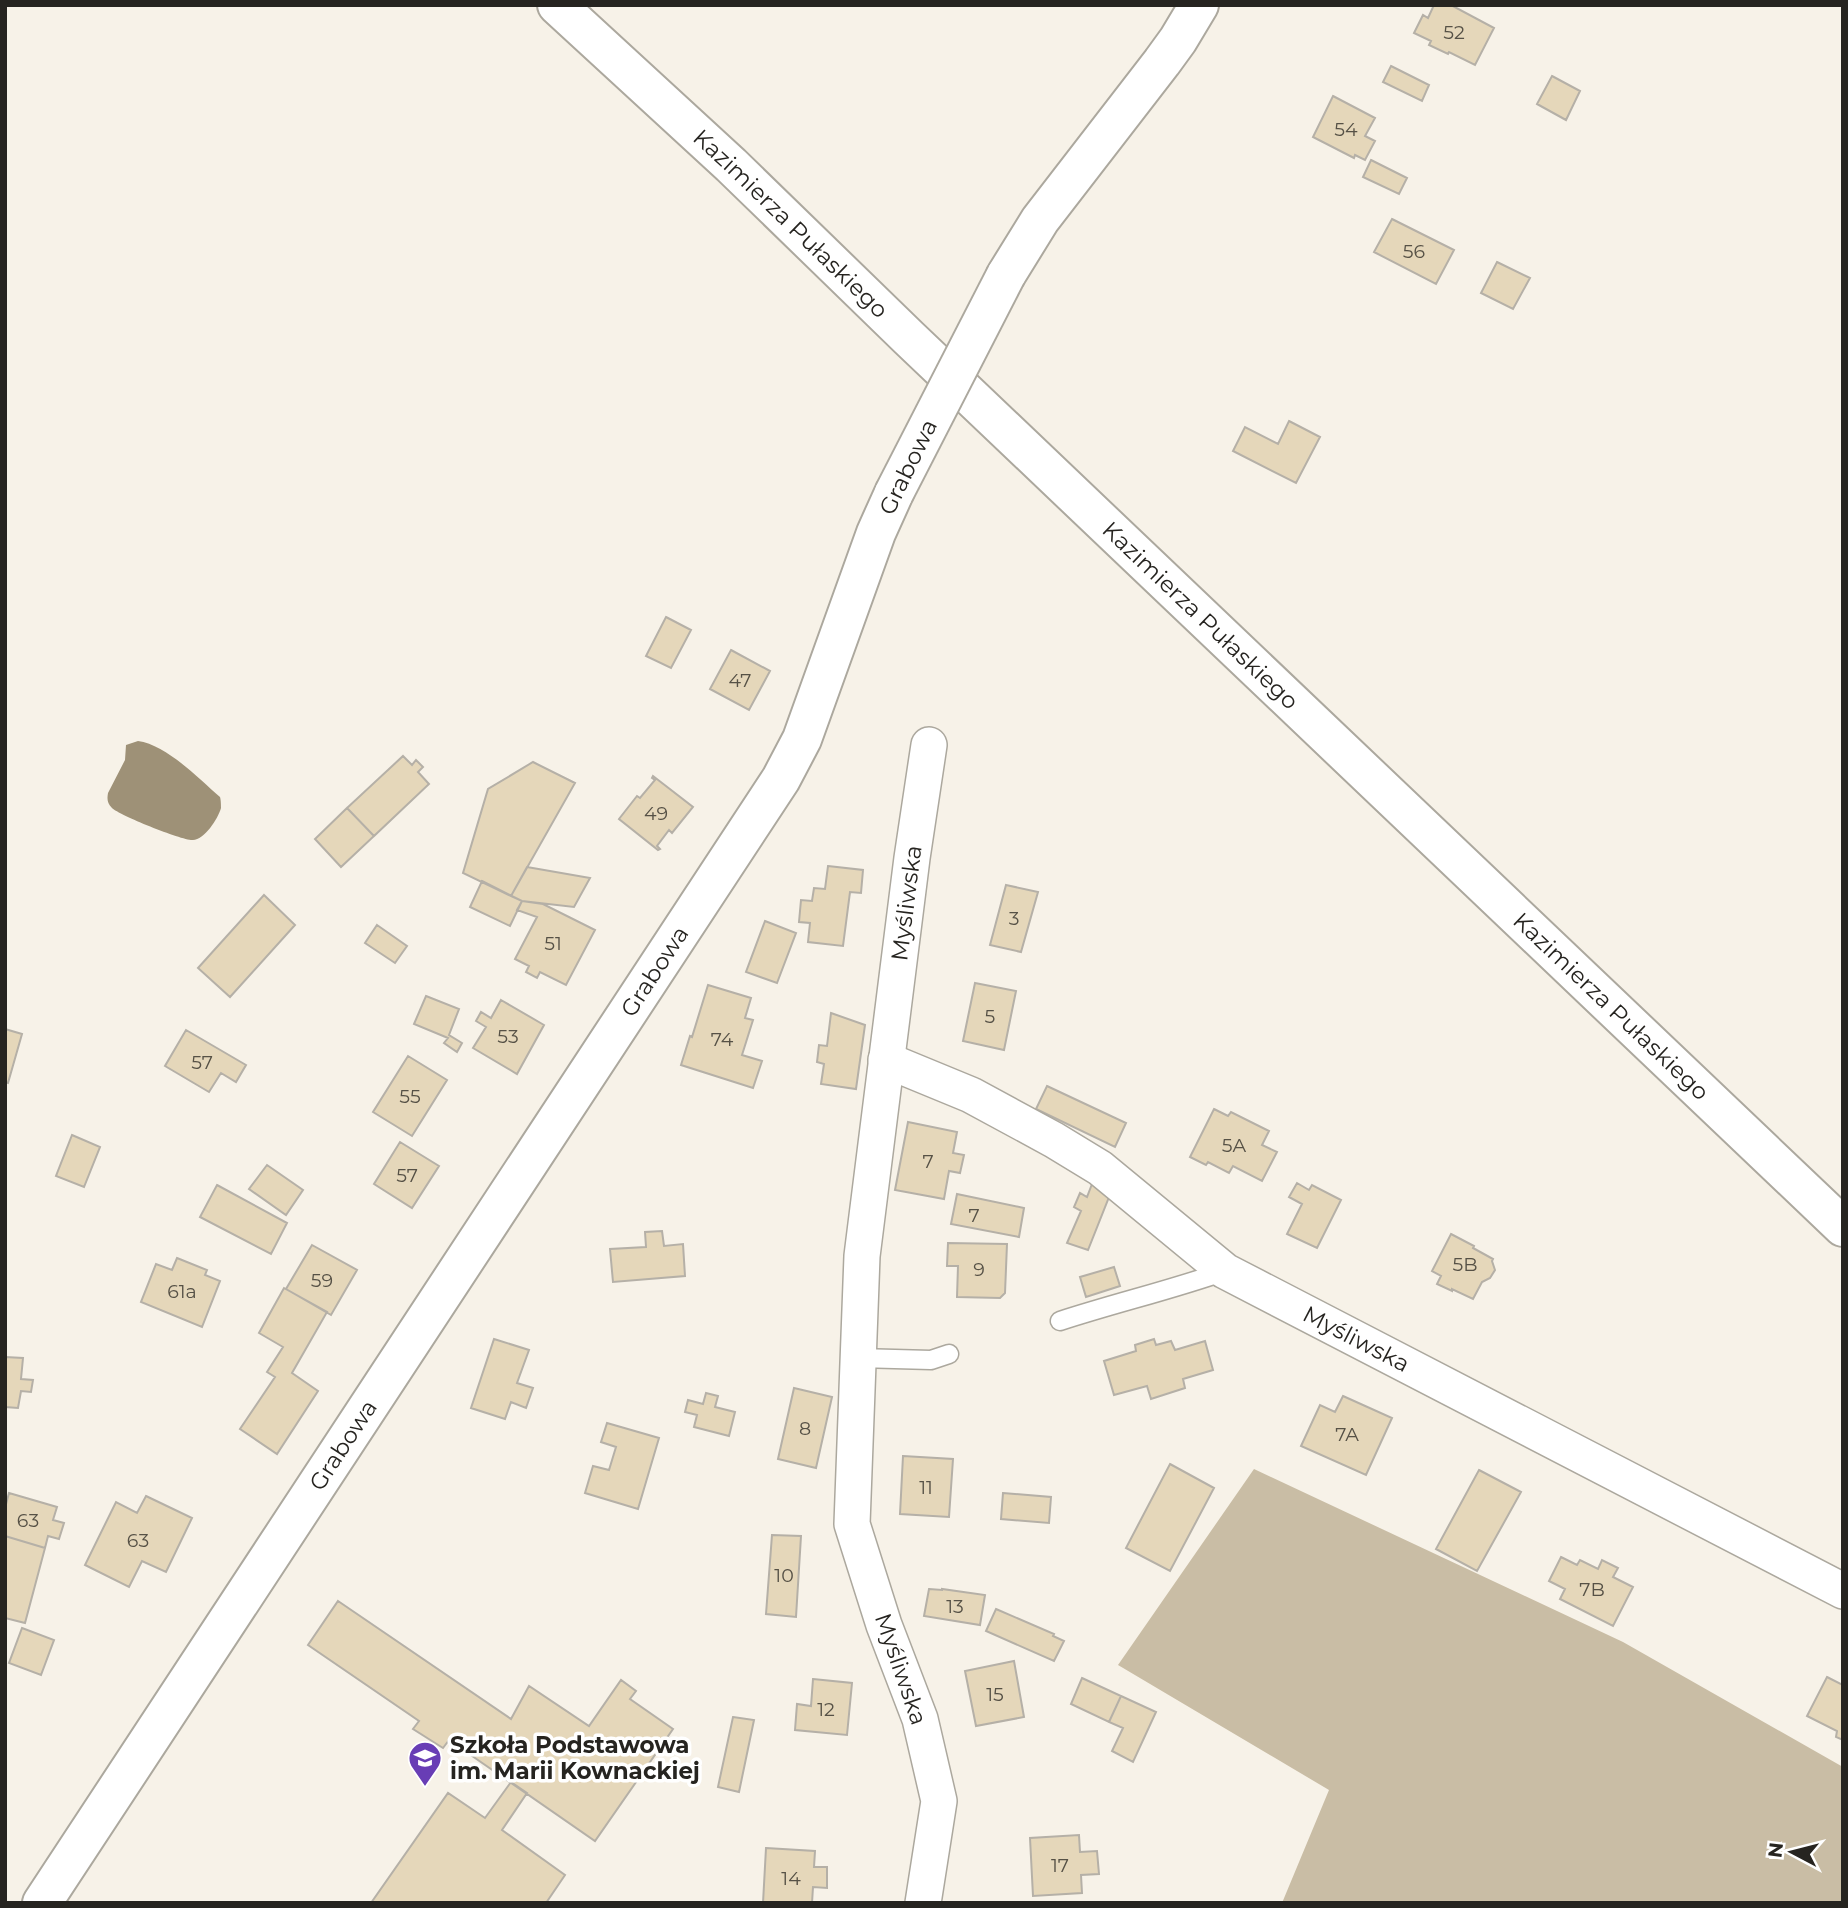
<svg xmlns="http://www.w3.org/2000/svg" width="1848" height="1908" font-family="Montserrat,sans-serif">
  <rect width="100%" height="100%" fill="#f7f2e8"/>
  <path fill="#c9bda5" d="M1254,1469L1623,1642L1843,1767V1903H1282L1329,1790L1118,1665Z"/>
  <path fill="#9e9177" d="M138,741C167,745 199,779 220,797C221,800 221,806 221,808C218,819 204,840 193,840C183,841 119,815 112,808C107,803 107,799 108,793L125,760L126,745Z"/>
  <path fill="#e5d7ba" stroke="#b5b0a7" stroke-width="2" d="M1434,5H1451L1494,28L1475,65L1449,52L1448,54L1429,45L1431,41L1414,33L1423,15L1428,18Z
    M1391,66L1429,85L1422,101L1383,82Z
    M1552,76L1580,91L1566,120L1537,104Z
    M1333,96L1375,118L1365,136L1375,141L1365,160L1355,155L1354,158L1313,137Z
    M1371,160L1407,178L1399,194L1363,177Z
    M1392,219L1454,250L1436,284L1374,252Z
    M1497,262L1530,278L1513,309L1481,293Z
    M1289,421L1320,437L1296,483L1233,451L1245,427L1278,444Z
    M666,617L691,630L671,668L646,656Z
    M731,650L770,671L749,710L710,689Z
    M403,756L412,765L416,760L423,767L418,772L429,784L374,836L347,808Z
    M533,762L575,783L511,896L463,873L488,789Z
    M653,776L693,807L672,833L669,830L657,846L660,849L658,850L619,819L637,796L640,798L655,780L652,778Z
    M347,808L374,836L341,867L315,839Z
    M828,866L863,870L861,893L850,892L843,946L808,942L810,923L799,922L801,900L812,901L814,888L825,889Z
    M527,867L590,878L574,907L522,901L511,896Z
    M482,881L522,901L510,926L470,907Z
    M1006,885L1038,892L1021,952L990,945Z
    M264,895L295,925L230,997L198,968Z
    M522,901L543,904L595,930L566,985L540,972L537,978L526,972L529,966L515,959L537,917L517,910Z
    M765,921L796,933L777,983L746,972Z
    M377,925L407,946L395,963L365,943Z
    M975,983L1016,991L1004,1050L963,1041Z
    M708,985L751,998L745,1018L753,1020L742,1055L762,1061L753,1088L681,1065L690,1036L692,1037Z
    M426,996L459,1009L449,1035L462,1043L457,1052L444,1043L448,1038L414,1024Z
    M501,1000L544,1025L517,1074L473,1048L486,1027L476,1021L481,1012L491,1018Z
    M831,1013L865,1025L856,1089L821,1084L824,1064L817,1062L819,1045L827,1046Z
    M5,1029L22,1034L8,1083L5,1082Z
    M186,1030L246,1065L236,1082L221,1073L209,1092L165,1066Z
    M408,1056L447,1080L412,1136L373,1112Z
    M1047,1086L1126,1123L1115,1147L1036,1109Z
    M1214,1109L1228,1116L1231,1112L1269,1131L1262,1145L1277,1152L1262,1181L1233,1166L1229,1173L1208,1162L1206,1165L1190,1157Z
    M908,1122L957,1132L953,1153L964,1155L960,1173L949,1171L944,1199L895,1190Z
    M72,1135L100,1147L84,1187L56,1176Z
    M400,1142L439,1166L412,1208L374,1184Z
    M267,1165L303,1190L286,1215L249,1189Z
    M1297,1183L1309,1190L1312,1185L1341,1200L1317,1248L1287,1234L1302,1204L1289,1197Z
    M1092,1184L1109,1197L1088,1250L1067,1243L1081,1211L1074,1207L1080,1193L1087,1197Z
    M217,1185L287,1223L271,1254L200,1217Z
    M957,1194L1024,1208L1019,1237L951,1224Z
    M662,1231L664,1246L683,1244L685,1276L613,1282L610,1249L646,1247L645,1232Z
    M1451,1234L1474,1246L1473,1248L1493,1259L1492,1261L1495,1270L1490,1278L1482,1282L1473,1299L1452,1289V1291L1437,1284L1441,1276L1432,1271Z
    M948,1243L1007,1244L1005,1293L1000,1298L957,1297L958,1266H947Z
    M312,1245L357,1270L331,1315L286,1289Z
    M177,1258L207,1270L205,1275L220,1281L202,1327L141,1302L156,1264L172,1270Z
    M1114,1267L1120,1286L1086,1297L1080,1277Z
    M284,1288L327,1312L292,1373L318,1391L277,1454L240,1429L275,1377L267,1372L283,1347L259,1333Z
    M494,1339L529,1350L517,1383L533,1388L526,1408L511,1402L505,1419L471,1408Z
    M1154,1339L1156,1345L1171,1341L1175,1350L1205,1341L1213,1370L1183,1379L1185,1388L1151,1399L1147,1386L1114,1395L1104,1361L1136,1351L1135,1345Z
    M5,1357L23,1358L21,1379L33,1380L31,1392L21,1391L18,1408L5,1407Z
    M794,1388L832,1397L816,1468L778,1459Z
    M706,1393L718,1396L715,1407L735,1412L729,1436L694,1427L697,1415L685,1412L688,1400L703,1404Z
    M1343,1396L1392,1418L1366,1475L1301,1446L1320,1405L1335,1412Z
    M607,1423L659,1438L638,1509L585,1493L593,1466L609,1470L616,1447L601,1442Z
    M903,1456L953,1459L949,1517L900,1514Z
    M1170,1464L1214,1488L1170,1571L1126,1548Z
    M1479,1470L1521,1492L1477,1571L1436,1549Z
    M9,1493L57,1507L53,1520L64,1523L59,1539L48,1536L45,1548L5,1536V1508Z
    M1003,1493L1051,1497L1049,1523L1001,1519Z
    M146,1496L192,1518L166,1572L142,1561L129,1587L85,1565L116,1502L137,1513Z
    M772,1535L801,1536L796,1617L766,1614Z
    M5,1536L45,1548L25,1623L5,1618Z
    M1561,1557L1577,1565L1580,1560L1598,1569L1602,1560L1618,1568L1613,1577L1633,1587L1613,1626L1560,1599L1565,1589L1549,1581Z
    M929,1589L942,1590V1589L985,1595L980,1625L924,1616Z
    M338,1601L511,1719L529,1686L589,1726L621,1680L636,1691L630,1699L673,1729L595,1841L449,1740L443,1748L413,1729L419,1721L308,1645Z
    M996,1609L1054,1634L1053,1636L1064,1641L1054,1661L986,1631Z
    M22,1628L54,1640L41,1675L9,1663Z
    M1014,1661L1024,1717L976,1726L965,1671Z
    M1827,1677L1843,1685V1740L1836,1737L1837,1731L1807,1716Z
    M1082,1678L1121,1696L1109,1722L1071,1704Z
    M813,1679L852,1683L847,1735L795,1730L797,1704L811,1706Z
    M1121,1696L1156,1712L1133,1762L1112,1751L1123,1728L1109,1722Z
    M733,1717L754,1720L739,1792L718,1787Z
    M511,1782L527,1793L502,1830L565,1875L546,1903H371L448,1793L485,1818Z
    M1079,1835L1080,1852L1097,1851L1099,1874L1081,1875L1082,1893L1033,1896L1030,1838Z
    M766,1848L815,1851L814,1867H827V1888L813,1887L812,1903H763Z"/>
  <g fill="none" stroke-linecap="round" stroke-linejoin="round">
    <defs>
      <path id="service" d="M1060,1321C1115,1303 1171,1290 1225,1271
        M858,1358L931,1360L949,1354"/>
      <g id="minor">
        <path id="s1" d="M886,1060L971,1095L1054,1140L1100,1168L1225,1271L1843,1591"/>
        <path id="s2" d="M923,1903L939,1801L920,1719L884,1625L852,1524L862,1256L912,858L929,745"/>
      </g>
      <g id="tertiary">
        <path d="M1006,275L1040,220L1162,62L1178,40L1199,5"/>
        <path id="s3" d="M42,1903L781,779L802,739L876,533L894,493"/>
      </g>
      <g id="primary">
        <path id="s4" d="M557,5L731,165L909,338L1843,1227"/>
      </g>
    </defs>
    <use href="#service" stroke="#aca89e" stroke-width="21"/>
    <use href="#minor" stroke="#aca89e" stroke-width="38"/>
    <use href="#tertiary" stroke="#aca89e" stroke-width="42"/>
    <use href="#primary" stroke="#aca89e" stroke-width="42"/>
    <use href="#service" stroke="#fff" stroke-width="18"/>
    <use href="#minor" stroke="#fff" stroke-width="35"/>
    <use href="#tertiary" stroke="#fff" stroke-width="38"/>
    <use href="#primary" stroke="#fff" stroke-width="38"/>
    <defs>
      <path id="tertiary-bridge" d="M894,493L1006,275"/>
    </defs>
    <use href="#tertiary-bridge" stroke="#aca89e" stroke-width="42" stroke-linecap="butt"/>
    <use href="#tertiary-bridge" stroke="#fff" stroke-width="38"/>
  </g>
  <defs>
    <symbol id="school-pin" viewBox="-11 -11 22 30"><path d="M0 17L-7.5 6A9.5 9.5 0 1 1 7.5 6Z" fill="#683db5" stroke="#fff"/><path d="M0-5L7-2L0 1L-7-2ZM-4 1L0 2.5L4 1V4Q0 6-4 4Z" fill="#fff"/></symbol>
  </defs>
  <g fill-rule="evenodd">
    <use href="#school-pin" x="406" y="1739" width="38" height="52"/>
  </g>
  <g text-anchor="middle" stroke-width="7" stroke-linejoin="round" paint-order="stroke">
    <g font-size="19" fill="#565146">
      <text x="1454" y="39">52</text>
      <text x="1346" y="136">54</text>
      <text x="1414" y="258">56</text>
      <text x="740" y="687">47</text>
      <text x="656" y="820">49</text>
      <text x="1014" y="925">3</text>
      <text x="553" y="950">51</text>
      <text x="990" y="1023">5</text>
      <text x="508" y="1043">53</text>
      <text x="722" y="1046">74</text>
      <text x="202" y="1069">57</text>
      <text x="410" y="1103">55</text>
      <text x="1234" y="1152">5A</text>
      <text x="928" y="1168">7</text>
      <text x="407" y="1182">57</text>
      <text x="974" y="1222">7</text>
      <text x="1465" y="1271">5B</text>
      <text x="979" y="1276">9</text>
      <text x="322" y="1287">59</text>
      <text x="182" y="1298">61a</text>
      <text x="805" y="1435">8</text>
      <text x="1347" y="1441">7A</text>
      <text x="926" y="1494">11</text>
      <text x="28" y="1527">63</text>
      <text x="138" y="1547">63</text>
      <text x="784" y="1582">10</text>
      <text x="1592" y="1596">7B</text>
      <text x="955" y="1613">13</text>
      <text x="995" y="1701">15</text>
      <text x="826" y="1716">12</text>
      <text x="1060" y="1872">17</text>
      <text x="791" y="1885">14</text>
    </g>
    <g font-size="23" fill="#262420" stroke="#fff">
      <text dy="8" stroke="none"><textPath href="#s4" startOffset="320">Kazimierza Pułaskiego</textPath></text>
      <text transform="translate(908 467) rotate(-64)" y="8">Grabowa</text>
      <text dy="8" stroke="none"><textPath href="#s4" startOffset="887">Kazimierza Pułaskiego</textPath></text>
      <text dy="8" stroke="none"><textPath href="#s2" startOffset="1018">Myśliwska</textPath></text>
      <text dy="8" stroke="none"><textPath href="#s3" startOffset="1115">Grabowa</textPath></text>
      <text dy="8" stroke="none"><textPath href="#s4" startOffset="1454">Kazimierza Pułaskiego</textPath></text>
      <text dy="8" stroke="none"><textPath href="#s1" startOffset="550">Myśliwska</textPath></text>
      <text dy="8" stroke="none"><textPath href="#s3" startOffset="548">Grabowa</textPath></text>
      <text transform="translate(901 1669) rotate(71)" y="8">Myśliwska</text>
    </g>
    <g font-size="23" font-weight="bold" fill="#262420" stroke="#fff" text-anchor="start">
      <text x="450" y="1753">Szkoła Podstawowa<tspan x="450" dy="26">im. Marii Kownackiej</tspan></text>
    </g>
  </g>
  <rect width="1848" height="1908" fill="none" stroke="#262420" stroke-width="14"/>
  <g transform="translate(1792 1852) rotate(277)" stroke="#ffffff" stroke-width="5" paint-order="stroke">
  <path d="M0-5L12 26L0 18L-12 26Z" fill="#262420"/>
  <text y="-10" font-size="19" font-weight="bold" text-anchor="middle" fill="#262420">N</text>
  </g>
</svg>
